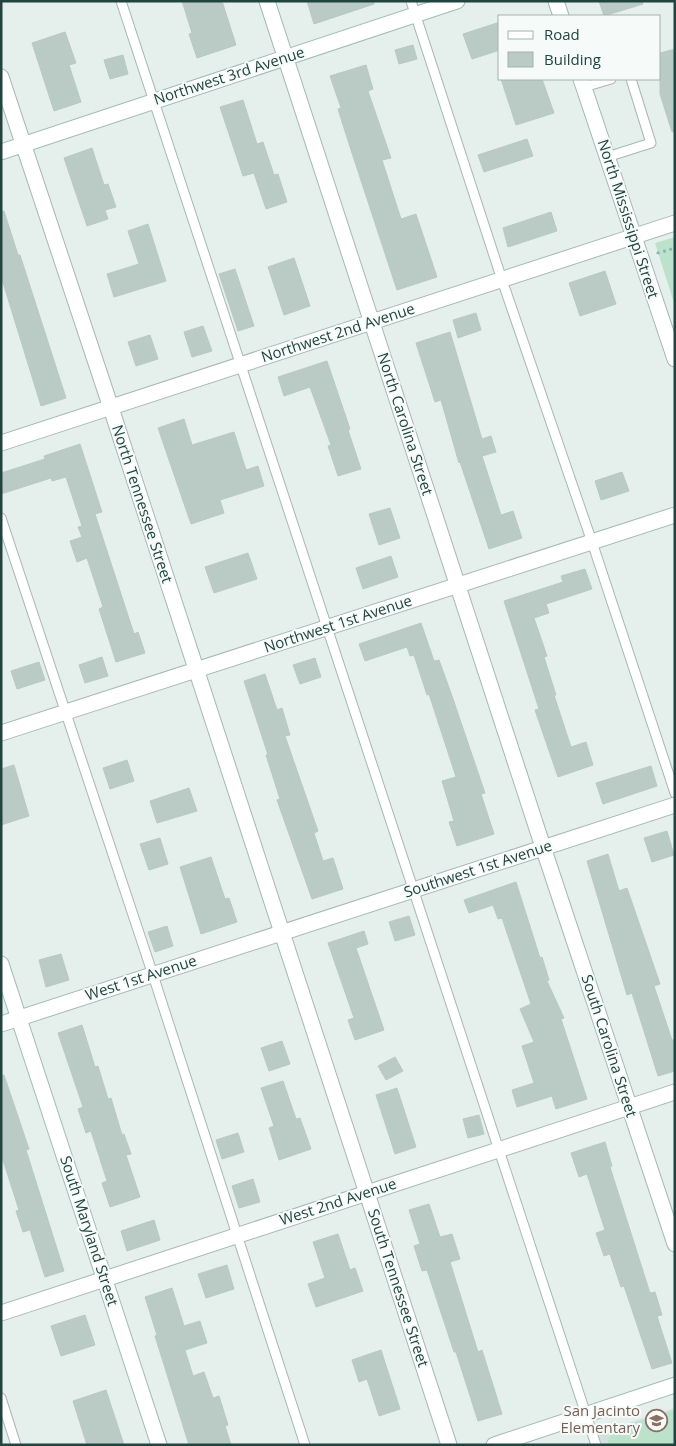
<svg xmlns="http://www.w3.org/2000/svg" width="676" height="1446" font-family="'Open Sans',sans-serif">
  <rect width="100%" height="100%" fill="#e5efec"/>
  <path fill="#d3e0dc" d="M675,1408V1445H602L598,1433Z"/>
  <path fill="#bde2cc" d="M675,237V306L655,243Z
    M675,1410V1445H607L612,1430Z"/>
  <path fill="#bacbc6" stroke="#b7cac5" d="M182,1H222L236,45L197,58L189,34L192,33Z
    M307,1H374V4L314,24Z
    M599,1H642L643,4L604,16Z
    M500,22V50L472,59L463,34Z
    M65,32L76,63L69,65L81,102L54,111L32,43Z
    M413,45L417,59L399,64L395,50Z
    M675,49V131L672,132L660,94V53Z
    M123,55L128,74L110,79L104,60Z
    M366,65L373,89L368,91L391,158L382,160L401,219L416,214L437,277L397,290L350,147L338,109L341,108L330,76Z
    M501,79H542L554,113L516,125Z
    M243,100L257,144L263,142L274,175L278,174L287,202L266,209L254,173L243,176L220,107Z
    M527,139L533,156L484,172L478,155Z
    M92,148L104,185L108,184L116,207L105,210L108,219L87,226L64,158Z
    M4,211L18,255H20L66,398L41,406L1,276V212Z
    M551,212L557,231L508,247L503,228Z
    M148,224L166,281L114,297L107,274L139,264L128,231Z
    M294,258L310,306L284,315L268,267Z
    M235,269L254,326L238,331L219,274Z
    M605,271L616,304L580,316L569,283Z
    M476,313L481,330L458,338L453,320Z
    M203,326L212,351L192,357L184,332Z
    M450,332L482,439L491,436L496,452L482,456L501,515L513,511L522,538L489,549L460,462L459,463L441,400L435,402L416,343Z
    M150,335L158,359L136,366L128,342Z
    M327,361L350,429L348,430L361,469L338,476L328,446L331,445L310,387L284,396L278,377Z
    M184,419L192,445L234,432L246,470L258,466L264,486L220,500L224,513L191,524L158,428Z
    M80,444L102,512L95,514L134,634L138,632L145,653L116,662L99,609L103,607L87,558L77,562L70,541L82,537L78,527L82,526L66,477L52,481L51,478L1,494V473L45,459L44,456Z
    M622,472L629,491L601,500L595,481Z
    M390,508L400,538L379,545L369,514Z
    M248,553L257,579L214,593L205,567Z
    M391,556L398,577L363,589L356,568Z
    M585,569L592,589L546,604L549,613L534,618L547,656L544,657L556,695H554L571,747L586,742L593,765L558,777L535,710L539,709L504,601L563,582L561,576Z
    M421,623L434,661L439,660L452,696L485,793L481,794L494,834L457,846L449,822L454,821L442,781L456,777L429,694L427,695L414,655L410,656L407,647L365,661L359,644Z
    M102,657L108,676L85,683L79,665Z
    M315,658L321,677L300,684L293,665Z
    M39,662L45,680L17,689L11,671Z
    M265,674L277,710L282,708L290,735L285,736L318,831L314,833L323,861L333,858L343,889L312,899L277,800L280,799L266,755H268L244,681Z
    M127,760L134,781L110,789L103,768Z
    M14,765L29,816L1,825V769Z
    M651,766L657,786L603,804L596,783Z
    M189,788L197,811L157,823L150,801Z
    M667,831L674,855L652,862L644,838Z
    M160,838L168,864L149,870L140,844Z
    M608,854L619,891L627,888L660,984L654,986L672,1040H675V1071L658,1076L632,993L627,995L587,861Z
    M211,857L225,899L229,898L237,922L201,934L180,867Z
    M516,882L540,958L542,957L549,980L547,981L564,1018L561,1019L587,1099L556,1109L552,1096L517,1107L512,1090L534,1083L522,1046L534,1042L520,1009L531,1004L502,918L498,919L493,905L469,913L464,900Z
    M409,916L415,935L395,941L389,922Z
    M167,926L173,946L155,952L148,932Z
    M364,931L368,944L356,948L384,1030L355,1040L348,1020L354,1018L328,943Z
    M61,954L69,980L46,987L39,960Z
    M82,1025L95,1067L98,1066L108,1099L111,1098L122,1135L124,1134L131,1154L126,1155L140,1197L110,1207L102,1183L107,1181L91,1131L86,1133L78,1109L83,1107L58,1033Z
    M282,1041L290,1064L269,1071L261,1048Z
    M395,1057L403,1071L386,1080L378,1066Z
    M4,1075L29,1149L26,1150L64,1271L45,1277L30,1230L23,1232L16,1211L19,1210L1,1154V1076Z
    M283,1081L296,1119L300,1118L311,1149L279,1160L269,1128L274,1126L261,1088Z
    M397,1088L416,1147L395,1154L376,1095Z
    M479,1115L484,1134L468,1138L463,1119Z
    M238,1133L244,1152L222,1159L216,1140Z
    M605,1142L612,1166L610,1167L650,1293L655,1292L662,1315L657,1316L672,1363L652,1369L624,1286L621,1287L610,1254L604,1256L596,1233L605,1230L587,1174L579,1177L571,1153Z
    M253,1179L260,1202L239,1208L232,1186Z
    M429,1204L440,1237L452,1234L460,1259L450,1262L478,1352L482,1350L502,1414L478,1421L456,1352H454L427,1270L422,1271L414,1246L420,1244L409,1210Z
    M154,1220L160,1240L127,1251L121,1231Z
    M338,1234L350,1270L355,1268L363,1291L316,1307L308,1284L325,1278L313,1242Z
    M227,1265L234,1289L206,1298L198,1274Z
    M172,1288L184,1326L200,1321L207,1343L185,1350L193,1376L204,1372L213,1398L219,1396L228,1425L225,1426L231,1445H189L155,1336L157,1335L145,1297Z
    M85,1315L95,1345L61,1356L51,1326Z
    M381,1350L400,1409L379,1416L367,1379L359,1382L352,1360Z
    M106,1390L124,1445H87L73,1401Z"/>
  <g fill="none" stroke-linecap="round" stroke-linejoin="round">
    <defs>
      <path id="lane" d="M121,1L596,1445
        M411,1L502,280L592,542L675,793
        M584,87L611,79
        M607,157L651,143L631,79
        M1,518L153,975L305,1445
        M1,1398L16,1445"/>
      <path id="street" d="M267,1L543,847L675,1244
        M556,1L561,16
        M1,77L111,408L449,1445
        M581,79L675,359
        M1,443L675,223
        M1,733C226,660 451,589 675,515
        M1,1024L675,805
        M1,1313L675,1092"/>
      <path id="secondary" d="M1,152L457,1
        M1,964L159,1445
        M494,1445L675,1385"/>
    </defs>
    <use href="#lane" stroke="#a7b8b5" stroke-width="11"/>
    <use href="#street" stroke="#a7b8b5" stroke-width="17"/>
    <use href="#secondary" stroke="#a2bcb7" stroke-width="17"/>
    <path stroke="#83b6ad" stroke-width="3" stroke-dasharray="2.5 4" stroke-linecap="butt" d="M658,254V253L675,248"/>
    <use href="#lane" stroke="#fff" stroke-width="9"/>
    <use href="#street" stroke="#fff" stroke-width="15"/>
    <use href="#secondary" stroke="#fff" stroke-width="15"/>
  </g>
  <defs>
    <symbol id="school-ring" viewBox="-11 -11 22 22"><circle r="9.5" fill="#f6fbf9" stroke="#8d6e63" stroke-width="1.5"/><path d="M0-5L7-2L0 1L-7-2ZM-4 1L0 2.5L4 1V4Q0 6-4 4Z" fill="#8d6e63"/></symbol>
  </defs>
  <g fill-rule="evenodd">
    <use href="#school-ring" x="644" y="1408" width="25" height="25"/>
  </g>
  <g text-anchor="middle" stroke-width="4" stroke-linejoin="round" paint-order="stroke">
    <g font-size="15" fill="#22443f" stroke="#f6fbf9">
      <text transform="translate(229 76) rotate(-18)" y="5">Northwest 3rd Avenue</text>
      <text transform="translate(628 219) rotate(72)" y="5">North Mississippi Street</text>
      <text transform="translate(338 333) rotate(-18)" y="5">Northwest 2nd Avenue</text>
      <text transform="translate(405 424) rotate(72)" y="5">North Carolina Street</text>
      <text transform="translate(142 504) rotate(72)" y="5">North Tennessee Street</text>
      <text transform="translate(338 624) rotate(-18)" y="5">Northwest 1st Avenue</text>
      <text transform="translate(478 869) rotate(-18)" y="5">Southwest 1st Avenue</text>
      <text transform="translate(141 978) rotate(-18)" y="5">West 1st Avenue</text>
      <text transform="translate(609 1046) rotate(72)" y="5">South Carolina Street</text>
      <text transform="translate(338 1202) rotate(-18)" y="5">West 2nd Avenue</text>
      <text transform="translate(89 1231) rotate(72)" y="5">South Maryland Street</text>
      <text transform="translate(398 1288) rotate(72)" y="5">South Tennessee Street</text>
    </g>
    <g font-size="15" fill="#785e54" stroke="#f6fbf9" text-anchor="end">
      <text x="640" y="1416">San Jacinto<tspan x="640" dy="17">Elementary</tspan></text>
    </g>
  </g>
  <rect width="676" height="1446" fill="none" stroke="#22443f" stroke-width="5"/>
  <rect x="498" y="15" width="162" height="65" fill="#f6fbf9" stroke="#a1b2af"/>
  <rect x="508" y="31" width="25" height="8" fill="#ffffff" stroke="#a1b2af"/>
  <text x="544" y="40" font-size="15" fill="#22443f">Road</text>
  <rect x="508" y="52" width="25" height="15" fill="#bacbc6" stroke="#a1b2af"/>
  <text x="544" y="65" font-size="15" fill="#22443f">Building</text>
</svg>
